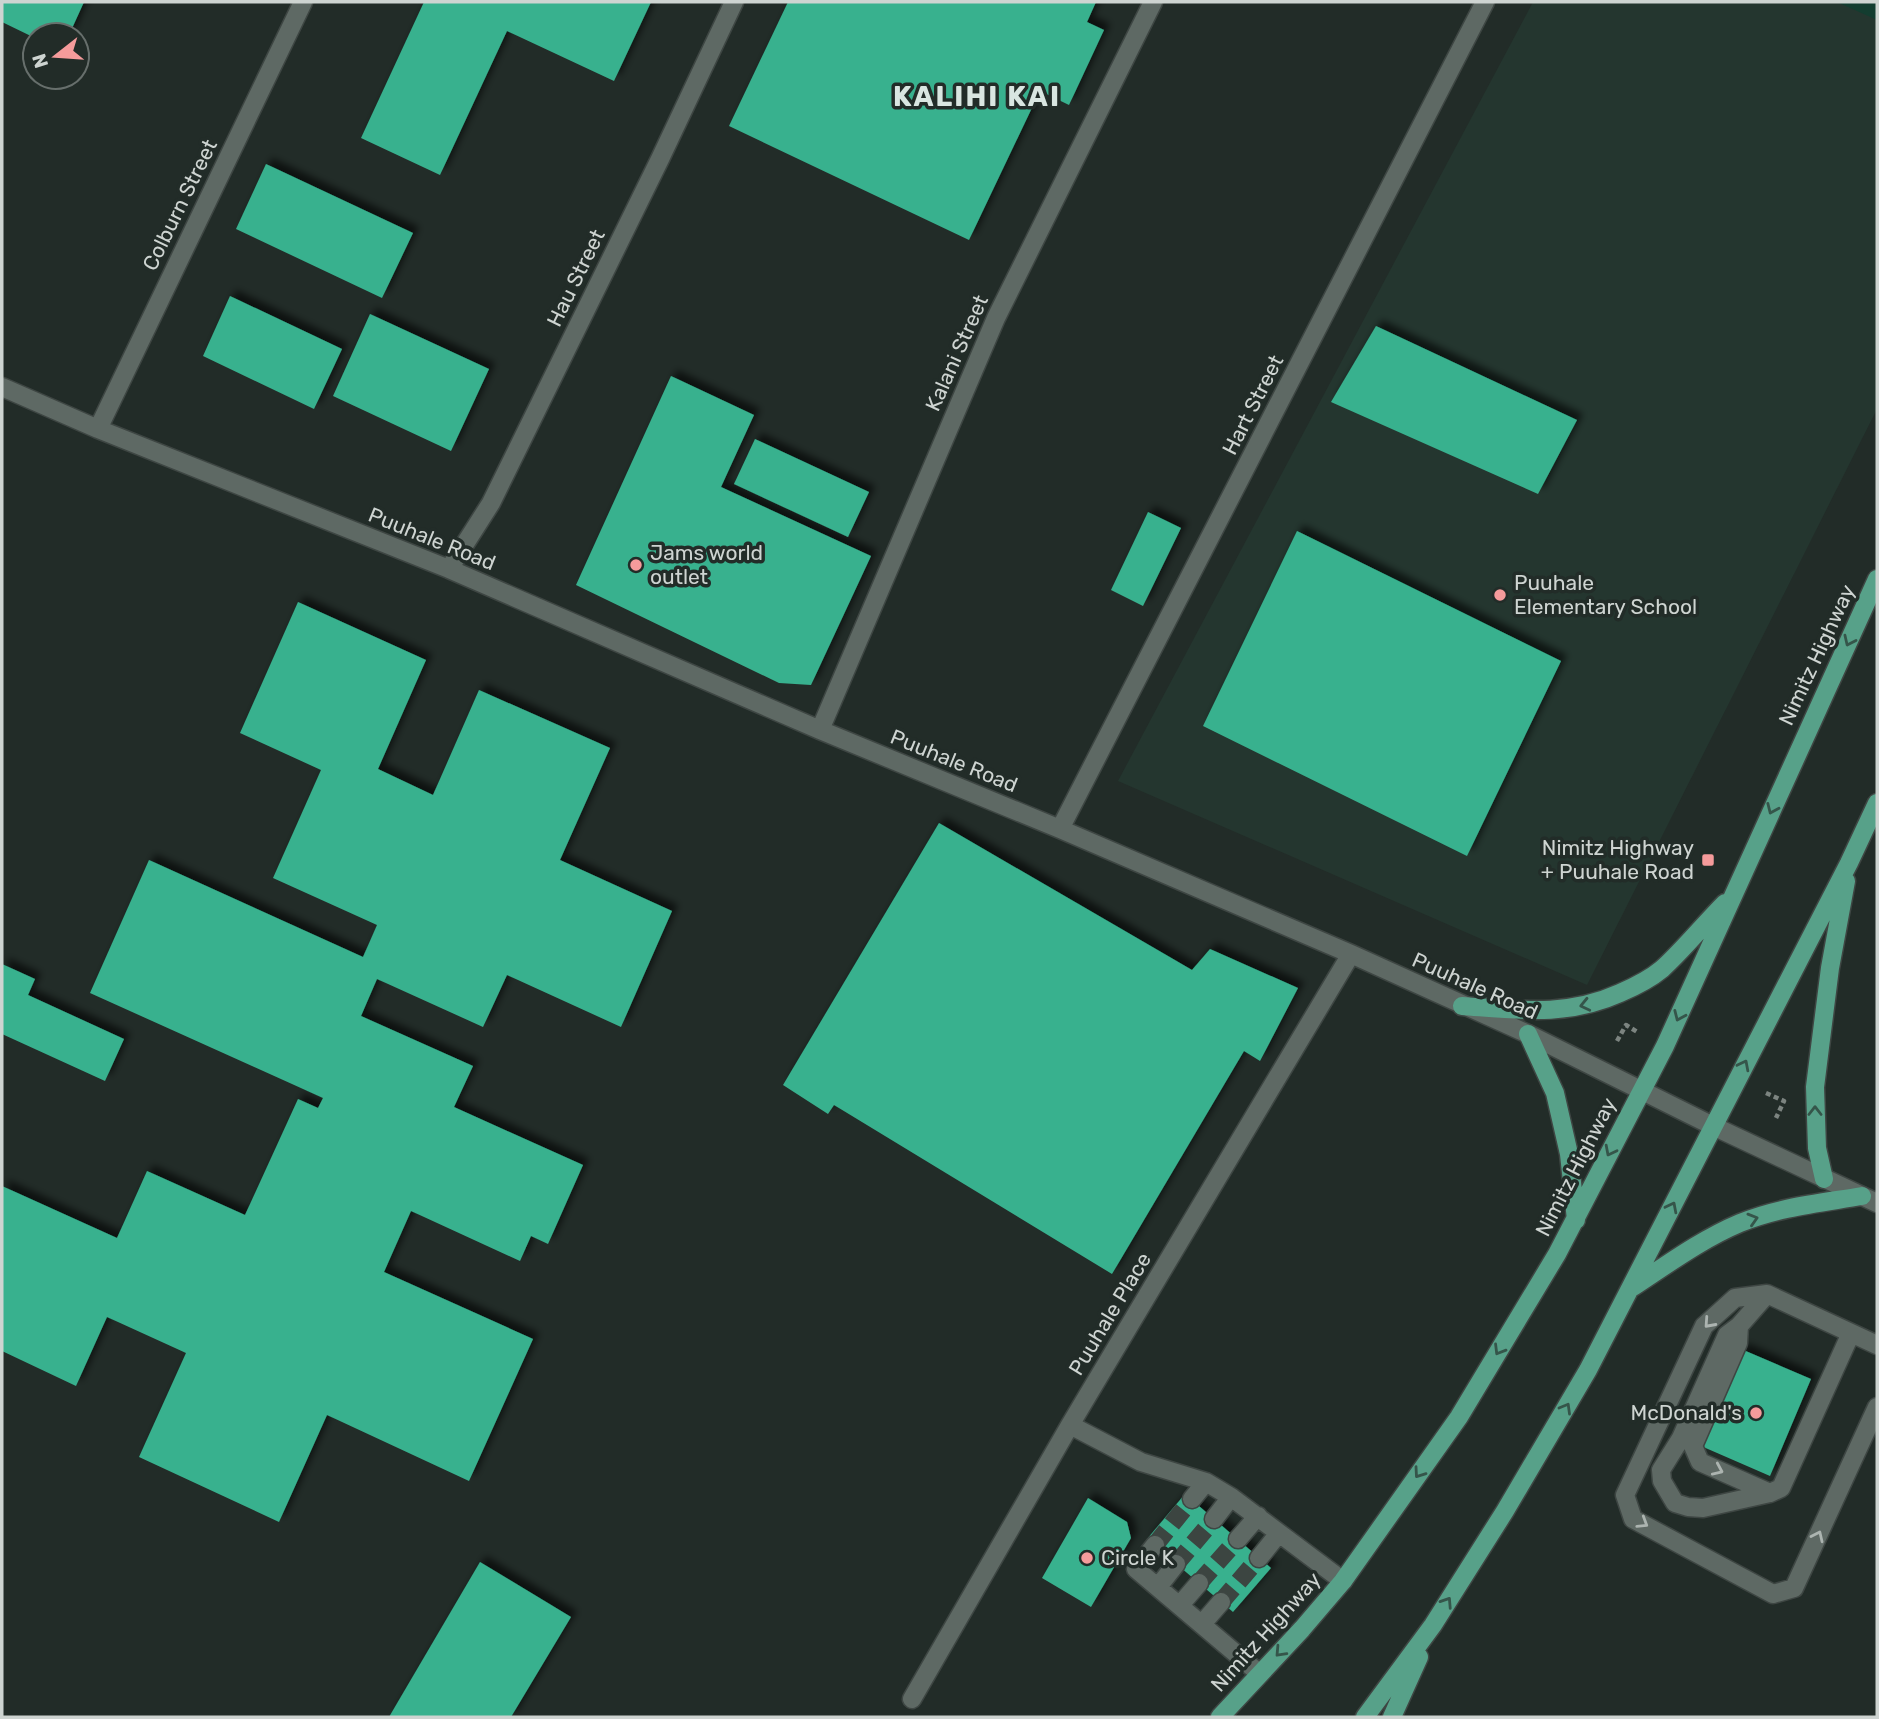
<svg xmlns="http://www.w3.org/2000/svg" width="1879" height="1719" font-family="Rubik,sans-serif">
  <defs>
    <filter id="shadow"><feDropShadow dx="6" dy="-6" stdDeviation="3.5" flood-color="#0009"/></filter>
  </defs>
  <rect width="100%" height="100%" fill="#222c28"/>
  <path fill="#24362f" d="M1533,2H1877V409L1587,985L1118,781Z"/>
  <path fill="#133d30" d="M1837,2H1877V20Z"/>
  <path fill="#38b18e" filter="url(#shadow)" d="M2,2H84L69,35H35V38L2,22Z
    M424,2H651L614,81L507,31L440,175L361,138Z
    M788,2H1096L1087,22L1104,30L1069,105L1040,91L969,240L729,126Z
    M266,164L413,233L382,298L236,229Z
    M230,296L342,349L314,409L203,356Z
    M370,314L489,369L451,451L333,396Z
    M1376,326L1577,420L1538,494L1331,402Z
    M671,376L754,415L721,487L871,556L811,685L779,683L576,585Z
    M755,439L869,492L848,537L734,484Z
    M1148,512L1181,528L1143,606L1111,590Z
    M1297,531L1561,661L1467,856L1203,726Z
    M298,602L426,660L378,769L433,795L479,690L610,748L560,860L672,911L621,1027L507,975L483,1027L377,979L361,1016L473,1066L454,1107L583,1165L548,1244L531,1236L520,1261L411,1211L384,1272L533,1339L469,1481L327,1415L279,1522L139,1457L186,1353L107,1317L76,1386L2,1351V1186L117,1238L147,1171L245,1215L298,1099L318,1108L323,1098L90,993L149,860L363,957L377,925L273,878L321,770L240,733Z
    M939,823L1192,970L1210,949L1298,988L1260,1061L1244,1051L1112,1274L834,1105L828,1114L783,1085Z
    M2,964L35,979L28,995L124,1039L105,1081L2,1034Z
    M1741,1349L1811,1379L1770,1476L1701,1446Z
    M1185,1494L1271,1568L1233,1612L1147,1539Z
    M1088,1498L1127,1522L1131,1538L1091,1607L1042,1578Z
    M480,1562L571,1617L511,1717H389Z"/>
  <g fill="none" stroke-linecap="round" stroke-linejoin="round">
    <path stroke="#3c4541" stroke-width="18" stroke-dasharray="18 9" stroke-linecap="butt" d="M1155,1545L1192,1499
      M1176,1564L1214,1519
      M1199,1583L1238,1539
      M1221,1602L1259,1558"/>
    <defs>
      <path id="minor" d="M2,387L98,429L449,569L820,730L1060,829L1351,954L1528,1034L1713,1126L1877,1203
        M98,429L303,2
        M449,569L491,503L660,159L734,2
        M820,730L996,318L1153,2
        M1060,829L1485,2
        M1767,1294L1739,1326L1727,1335L1681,1438L1661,1470L1662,1481L1675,1503L1688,1507L1703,1508L1770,1493
        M1739,1326L1738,1343L1693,1446L1700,1462L1770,1493L1781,1488L1851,1333
        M1877,1345L1767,1294L1735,1298L1704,1326L1625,1495L1633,1519L1773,1594L1794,1588L1877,1407
        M1070,1425L1141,1462L1206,1482L1231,1497L1343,1581
        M1192,1499L1206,1482
        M1214,1519L1231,1497
        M1238,1539L1258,1516
        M1155,1545L1136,1569L1260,1674
        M1259,1558L1279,1533
        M1158,1587L1176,1564
        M1180,1605L1199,1583
        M1202,1624L1221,1602
        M912,1699L1070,1425L1351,954"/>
      <path id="major" d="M1462,1006C1519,1010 1567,1017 1620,993C1634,987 1650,979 1662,969C1684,949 1704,924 1725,903
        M1528,1034L1555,1093L1569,1154L1576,1220
        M1824,1179L1817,1148L1815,1087L1830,968L1846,881
        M1633,1287C1668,1264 1702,1239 1740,1223C1779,1207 1821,1203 1862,1196
        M1220,1717L1302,1629L1343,1581L1459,1417L1557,1254L1665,1046L1877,579
        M1365,1717L1433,1625L1505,1511L1588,1370L1849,863L1877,803
        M1392,1717L1419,1657"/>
    </defs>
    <use href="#minor" stroke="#3e4643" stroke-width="21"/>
    <use href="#major" stroke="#3e4643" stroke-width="21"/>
    <path stroke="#7c8480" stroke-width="4.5" stroke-dasharray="5 3.5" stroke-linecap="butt" d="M1617,1041L1626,1025L1639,1033
      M1766,1093L1784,1101L1776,1118"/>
    <use href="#minor" stroke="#5e6964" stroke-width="18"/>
    <use href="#major" stroke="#57a189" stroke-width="18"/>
  </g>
  <defs><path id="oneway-chevron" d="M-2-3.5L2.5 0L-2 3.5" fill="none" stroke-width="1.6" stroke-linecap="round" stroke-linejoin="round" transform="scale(1.75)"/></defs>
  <g stroke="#35554a">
    <use href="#oneway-chevron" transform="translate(1849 641) rotate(115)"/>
    <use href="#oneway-chevron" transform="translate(1772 809) rotate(114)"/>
    <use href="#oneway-chevron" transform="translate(1585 1005) rotate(167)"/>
    <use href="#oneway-chevron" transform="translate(1679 1016) rotate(114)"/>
    <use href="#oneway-chevron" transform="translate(1744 1065) rotate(-63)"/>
    <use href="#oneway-chevron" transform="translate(1815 1111) rotate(-90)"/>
    <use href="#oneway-chevron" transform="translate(1610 1151) rotate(117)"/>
    <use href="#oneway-chevron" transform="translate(1672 1207) rotate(-63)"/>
    <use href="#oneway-chevron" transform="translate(1753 1219) rotate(-17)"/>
    <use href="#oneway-chevron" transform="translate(1499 1350) rotate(121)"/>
    <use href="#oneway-chevron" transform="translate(1566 1408) rotate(-60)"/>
    <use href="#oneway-chevron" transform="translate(1419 1473) rotate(125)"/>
    <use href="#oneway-chevron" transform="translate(1447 1602) rotate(-57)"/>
    <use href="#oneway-chevron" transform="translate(1280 1652) rotate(133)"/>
  </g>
  <g stroke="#acb4b0">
    <use href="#oneway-chevron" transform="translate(1709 1323) rotate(132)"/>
    <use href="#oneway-chevron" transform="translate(1718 1470) rotate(24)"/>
    <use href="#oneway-chevron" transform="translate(1643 1523) rotate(32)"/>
    <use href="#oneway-chevron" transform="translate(1818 1536) rotate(-65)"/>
  </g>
  <g fill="#f59b9b" stroke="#222c28" stroke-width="2.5">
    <circle cx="636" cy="565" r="7"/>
    <circle cx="1500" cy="595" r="7"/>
    <rect x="1701" y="853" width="14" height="14" rx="3.5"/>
    <circle cx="1756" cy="1413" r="7"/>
    <circle cx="1087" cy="1558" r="7"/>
  </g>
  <g text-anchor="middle" stroke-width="7" stroke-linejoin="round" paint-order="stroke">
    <g font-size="21" fill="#ced4d1" stroke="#222c28">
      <text transform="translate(180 205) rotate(-64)" y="7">Colburn Street</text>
      <text transform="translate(576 278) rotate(-64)" y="7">Hau Street</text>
      <text transform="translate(957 353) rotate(-66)" y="7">Kalani Street</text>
      <text transform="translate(1253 405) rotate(-63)" y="7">Hart Street</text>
      <text transform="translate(432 539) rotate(22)" y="7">Puuhale Road</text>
      <text transform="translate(1817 655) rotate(-65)" y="7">Nimitz Highway</text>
      <text transform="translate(954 761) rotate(22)" y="7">Puuhale Road</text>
      <text transform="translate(1475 986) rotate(24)" y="7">Puuhale Road</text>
      <text transform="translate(1576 1167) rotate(-63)" y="7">Nimitz Highway</text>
      <text transform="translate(1110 1314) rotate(-59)" y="7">Puuhale Place</text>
      <text transform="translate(1266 1632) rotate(-48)" y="7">Nimitz Highway</text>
    </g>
    <g font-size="21" fill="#ced4d1" stroke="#222c28" text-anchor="start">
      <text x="650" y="560">Jams world<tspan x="650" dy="24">outlet</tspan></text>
      <text x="1514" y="590">Puuhale<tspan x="1514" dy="24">Elementary School</tspan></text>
      <text x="1694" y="855" text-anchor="end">Nimitz Highway<tspan x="1694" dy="24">+ Puuhale Road</tspan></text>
      <text x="1742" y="1420" text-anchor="end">McDonald's</text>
      <text x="1101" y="1565">Circle K</text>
    </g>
    <g font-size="28" font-weight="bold" letter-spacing="2" fill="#d9e6e1" stroke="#222c28">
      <text x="977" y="106">KALIHI KAI</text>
    </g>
  </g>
  <rect width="1879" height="1719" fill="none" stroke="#ced4d1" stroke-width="7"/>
  <g transform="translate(56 56) rotate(253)"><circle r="33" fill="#222c28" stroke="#676f6c" stroke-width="2"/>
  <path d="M0-5L12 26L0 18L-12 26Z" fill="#f59b9b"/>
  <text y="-10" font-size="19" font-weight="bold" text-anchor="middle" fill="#ced4d1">N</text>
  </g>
</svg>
